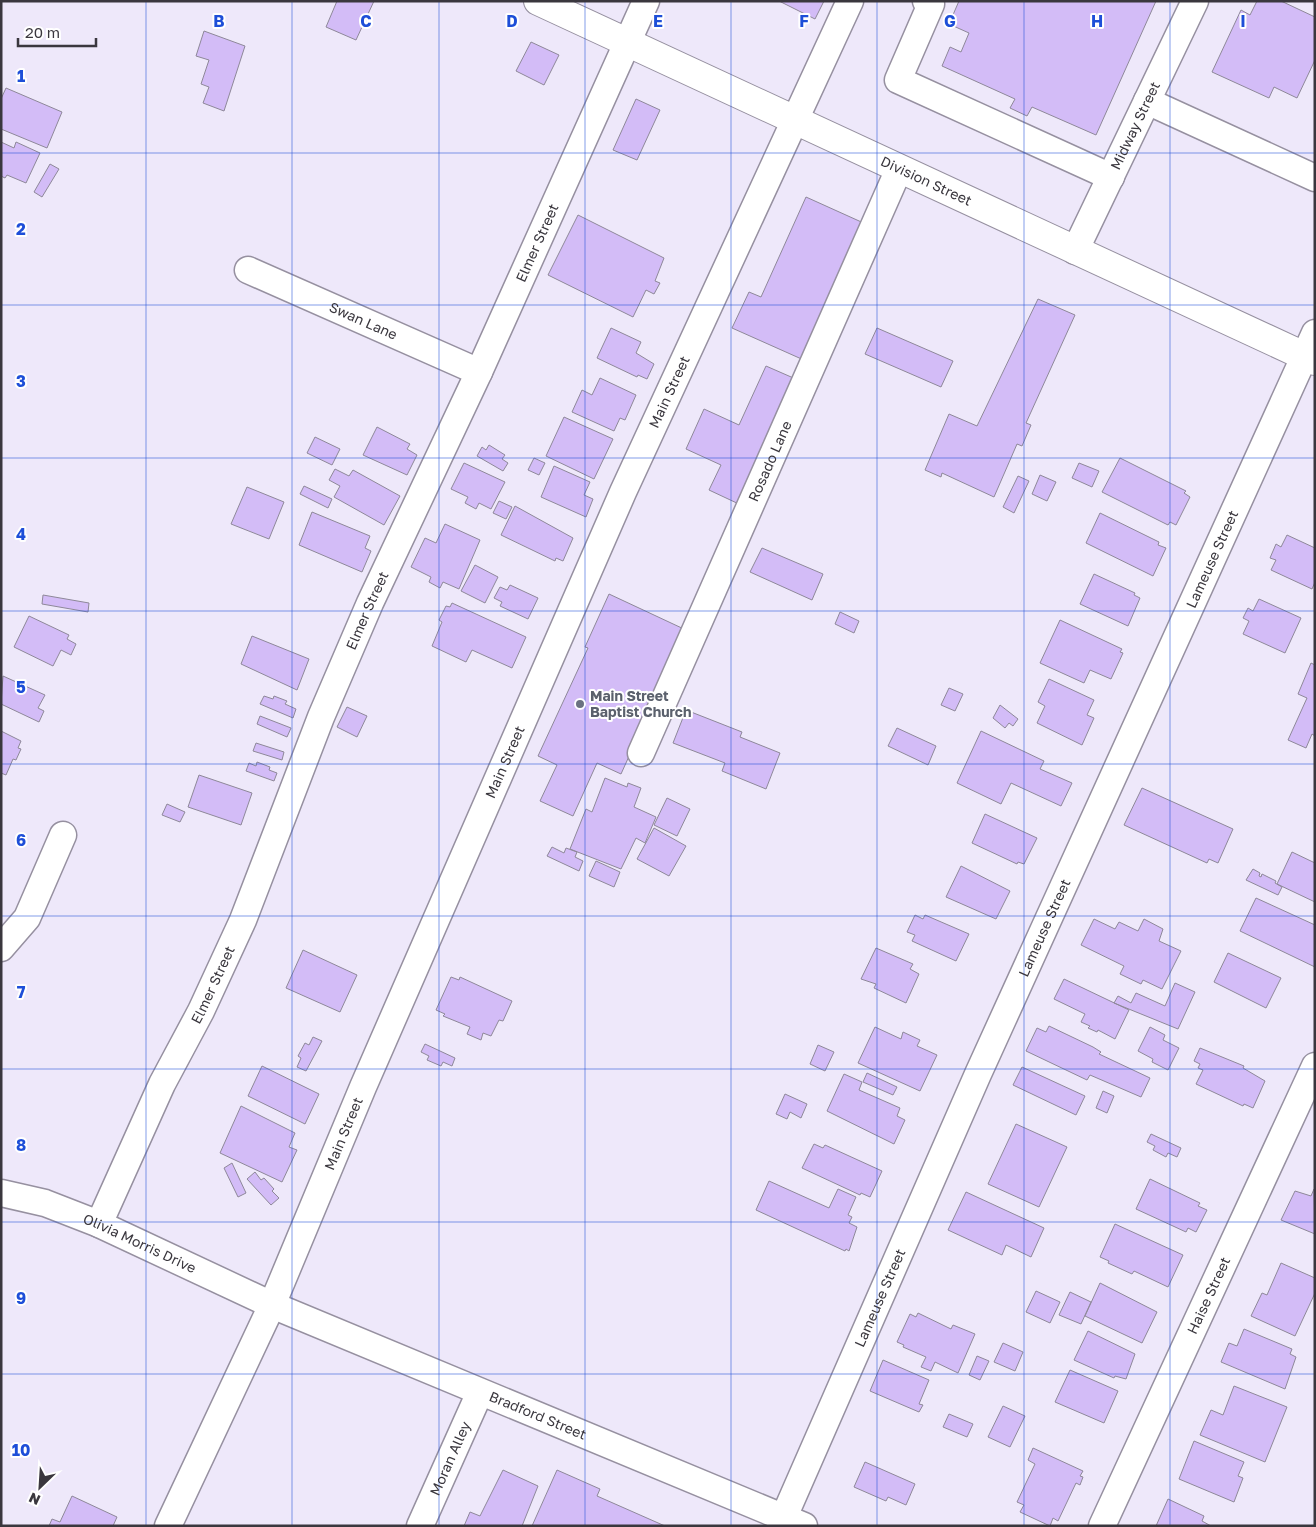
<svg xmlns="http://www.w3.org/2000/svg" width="1316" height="1527" font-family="'Golos Text',sans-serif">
  <rect width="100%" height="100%" fill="#eee8fa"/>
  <path fill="#d3bcf7" stroke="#8e8899" d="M337,1H374L356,40L326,27Z
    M779,1H824L815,19Z
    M959,1H1156L1096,135L1032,107L1027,116L1010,108L1015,99L942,66L950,47L961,52L969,33L949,24Z
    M1257,1H1281L1315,17V60L1297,98L1274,87L1269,98L1212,72L1241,10L1250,15Z
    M204,31L245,46L224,111L203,103L209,87L201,84L209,60L196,56Z
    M531,42L559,55L544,85L516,71Z
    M6,88L62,112L47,148L1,129V99Z
    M636,99L660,110L637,160L613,150Z
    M1,142L14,148L16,142L40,153L26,183L7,175L5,178L1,176Z
    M50,164L59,169L42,197L34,192Z
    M806,197L868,225L806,361L732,328L749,292L761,297Z
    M578,215L664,258L655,281L660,283L654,294L646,290L633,317L548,275Z
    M1038,299L1075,315L1026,423L1031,425L1022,446L1017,444L994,497L942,473L941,477L925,470L949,414L977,426Z
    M611,328L641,342L636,353L654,364L647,379L638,375L637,377L597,358Z
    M877,328L953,361L941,387L865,354Z
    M766,366L798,380L741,505L709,490L721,465L686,449L704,409L739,425Z
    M600,378L636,395L625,420L620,418L614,431L572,412L582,390L592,395Z
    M564,417L613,439L594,479L546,456Z
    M377,427L410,444L407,449L417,455L407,475L363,455Z
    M315,437L340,449L332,465L307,453Z
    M489,445L505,455L502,459L508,463L503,471L477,456L482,447L486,450Z
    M534,458L545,463L539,475L528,470Z
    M1120,458L1186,491L1184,493L1190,497L1176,525L1170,522L1168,525L1102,492Z
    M464,463L505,482L491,509L479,503L476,509L465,503L468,497L451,489Z
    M1079,463L1099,471L1092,487L1072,478Z
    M554,466L590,482L584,495L593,499L586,517L541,497Z
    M335,469L349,476L353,470L400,496L384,525L334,497L340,486L329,480Z
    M1040,475L1056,482L1047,501L1032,494Z
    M1018,476L1029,481L1014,513L1003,507Z
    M304,486L332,499L328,508L300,494Z
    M247,487L284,502L269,539L231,524Z
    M499,501L512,507L506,519L493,513Z
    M515,506L573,538L563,561L556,558L555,561L501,535Z
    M312,512L370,536L365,548L371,551L362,572L299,545Z
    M1100,513L1159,542L1158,545L1166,548L1153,576L1086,543Z
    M445,524L480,540L459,589L443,582L440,588L429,582L431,577L411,567L425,538L436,543Z
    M1287,535L1315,548V582L1312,589L1271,570L1276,560L1270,558L1276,544L1281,547Z
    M762,548L823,574L812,600L750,572Z
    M475,565L498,577L485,603L461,591Z
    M1094,574L1135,593L1134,595L1140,598L1128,626L1080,604Z
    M510,585L538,598L528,619L500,606L502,602L494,598L500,587L507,590Z
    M609,594L686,630L621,774L597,763L573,816L540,801L557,765L538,756L588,648L585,647Z
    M43,595L89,603L88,612L42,604Z
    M1259,599L1301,618L1285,653L1243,634L1249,621L1243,618L1248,608L1253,611Z
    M452,603L526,637L512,668L472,650L466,662L432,646L442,622L439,620L446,606L450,607Z
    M840,612L859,621L854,633L835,624Z
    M29,616L69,635L67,639L76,644L71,655L61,650L53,666L14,647Z
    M1060,620L1122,649L1120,652L1123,653L1111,679L1090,670L1084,683L1040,663Z
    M252,636L309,659L297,690L241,664Z
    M1311,663L1315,665V736L1312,734L1306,748L1288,740L1307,698L1298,694Z
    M3,676L45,695L38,708L44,711L39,722L1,704Z
    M1049,679L1094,700L1087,715L1094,718L1082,745L1037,723L1045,706L1038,702Z
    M949,688L963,694L955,711L941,705Z
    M264,696L273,699L274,696L287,701L285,704L296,709L293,718L260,704Z
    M1000,705L1018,719L1013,726L1009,723L1005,728L993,718Z
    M347,707L367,716L357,737L337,727Z
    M686,710L742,732L740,737L780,753L766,789L722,771L725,763L673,743Z
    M260,716L291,728L287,737L257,724Z
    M897,728L936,746L928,765L888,746Z
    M1,731L21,741L18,748L21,749L16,760L13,759L6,775L1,773Z
    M981,731L1044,761L1040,769L1072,783L1061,806L1011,783L1001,804L957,783Z
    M256,743L284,752L282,760L253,751Z
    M257,762L270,767L269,770L277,773L274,781L246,771L249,763L256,766Z
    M199,775L252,793L241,825L188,807Z
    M605,778L627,787L628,783L641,788L634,807L656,817L645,843L636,838L621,869L570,849L586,809L592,812Z
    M1142,788L1233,829L1218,863L1209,859L1207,863L1124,825Z
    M667,798L690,809L677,836L654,825Z
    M167,804L185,812L180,822L162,815Z
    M985,814L1037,838L1024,864L1018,862L1017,864L972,843Z
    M654,828L686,846L669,876L637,859Z
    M552,847L564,853L566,848L577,852L575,857L583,861L579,871L547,856Z
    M1292,852L1315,863V902L1277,884Z
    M596,861L620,872L614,887L589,876Z
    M961,866L1010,891L996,919L946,897Z
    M1253,869L1260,873L1259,876L1261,877L1262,874L1276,881L1275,883L1282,887L1278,895L1246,880Z
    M1256,898L1315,925V967L1240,931Z
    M915,915L923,919L925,915L969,934L956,961L912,941L915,935L907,932Z
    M1094,919L1115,929L1119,922L1138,931L1144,919L1163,929L1159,941L1181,951L1162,989L1143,980L1141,984L1120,974L1124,966L1081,945Z
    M876,948L913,964L910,969L919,974L906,1003L874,988L876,984L861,979Z
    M303,950L357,975L340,1012L286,988Z
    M1228,953L1281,978L1266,1008L1214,982Z
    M451,977L459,980L460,977L512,1001L503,1021L499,1020L491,1036L483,1033L481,1040L467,1034L470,1027L443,1016L445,1014L436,1010Z
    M1064,979L1129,1010L1115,1039L1098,1030L1097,1032L1088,1028L1090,1026L1081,1022L1085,1014L1054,999Z
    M1175,983L1195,992L1178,1029L1114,1003L1118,996L1131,1003L1136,993L1165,1006Z
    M1049,1026L1093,1047L1101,1052L1099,1054L1150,1078L1141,1097L1090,1075L1087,1080L1026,1051L1037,1028L1046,1032Z
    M875,1027L901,1039L903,1032L920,1040L917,1046L937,1055L920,1091L858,1063Z
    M1150,1027L1165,1035L1163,1040L1179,1048L1168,1070L1152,1062L1153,1059L1138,1051Z
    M313,1037L322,1041L306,1071L297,1067L301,1058L298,1056L305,1043L309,1045Z
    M425,1044L455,1058L452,1066L443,1062L441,1066L427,1060L429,1056L421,1052Z
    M818,1045L834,1052L825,1071L810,1064Z
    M1200,1048L1244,1066L1243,1068L1265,1081L1253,1108L1244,1104L1243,1106L1196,1084L1203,1070L1198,1068L1200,1064L1194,1061Z
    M262,1066L319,1094L305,1124L248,1096Z
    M1022,1067L1085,1096L1076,1115L1013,1085Z
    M867,1073L897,1087L893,1095L863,1082Z
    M844,1074L862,1082L859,1090L900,1108L897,1116L905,1120L894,1144L827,1111Z
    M1103,1091L1114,1096L1107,1113L1096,1108Z
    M785,1094L807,1104L801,1118L790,1112L787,1119L776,1114Z
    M241,1106L295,1133L289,1147L297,1150L282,1182L220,1153Z
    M1016,1124L1067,1147L1039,1207L988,1184Z
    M1151,1134L1181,1148L1177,1157L1168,1153L1166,1157L1153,1150L1155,1146L1147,1142Z
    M814,1144L823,1148L825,1145L882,1171L870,1197L861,1193L860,1195L802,1168Z
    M232,1163L246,1193L238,1197L224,1168Z
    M255,1172L261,1180L264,1178L274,1189L272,1191L279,1198L271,1205L247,1179Z
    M1150,1179L1200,1203L1198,1206L1207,1210L1196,1232L1188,1228L1186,1232L1136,1209Z
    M769,1181L829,1208L838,1189L856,1197L848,1215L852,1217L849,1223L857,1227L849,1251L846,1249L845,1251L756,1210Z
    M1314,1189L1315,1234L1281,1220L1295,1191L1311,1196Z
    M966,1192L1044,1228L1031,1257L1006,1245L1002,1255L948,1230Z
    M1115,1224L1183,1255L1168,1287L1134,1271L1132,1274L1108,1263L1109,1261L1100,1257Z
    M1281,1263L1315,1278V1293L1295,1336L1251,1316L1262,1293L1267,1295Z
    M1100,1283L1157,1312L1142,1343L1085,1316Z
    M1036,1291L1060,1302L1050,1323L1026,1312Z
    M1070,1292L1091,1302L1081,1324L1059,1315Z
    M918,1313L951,1329L953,1325L975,1334L958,1373L935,1362L931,1371L921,1367L926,1357L903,1347L904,1345L897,1342L910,1314L916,1317Z
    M1244,1329L1292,1349L1290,1354L1296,1357L1285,1389L1221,1362L1229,1343L1237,1346Z
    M1088,1331L1135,1354L1126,1379L1115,1376L1114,1378L1074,1360Z
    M1003,1343L1023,1352L1015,1371L994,1362Z
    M977,1356L989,1361L980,1380L969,1375Z
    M883,1360L929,1380L919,1404L923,1405L919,1412L870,1391Z
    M1070,1370L1118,1391L1104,1423L1055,1402Z
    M1234,1386L1287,1407L1265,1462L1200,1435L1211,1410L1223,1415Z
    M1003,1406L1025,1416L1010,1447L988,1437Z
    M949,1414L973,1424L967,1437L943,1427Z
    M1194,1441L1244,1462L1238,1476L1243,1478L1234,1502L1179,1479Z
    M1033,1448L1083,1471L1080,1476L1083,1477L1080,1485L1076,1483L1058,1521L1053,1518L1050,1526L1020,1512L1024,1505L1017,1502L1035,1464L1028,1460Z
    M865,1462L915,1484L906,1505L888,1497L886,1501L854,1487Z
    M503,1470L538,1486L522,1526H464L470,1512L480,1516Z
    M557,1470L600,1489L597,1496L665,1526H532Z
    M72,1496L117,1517L113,1526H49L52,1519L60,1522Z
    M1168,1499L1204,1516L1202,1521L1211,1526H1156Z"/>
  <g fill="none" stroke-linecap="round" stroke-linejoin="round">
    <defs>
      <g id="minor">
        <path d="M926,1L931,4L898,80L1111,177"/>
        <path d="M1147,101L1315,178"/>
        <path id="s1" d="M1075,251L1195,1"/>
        <path id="s2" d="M248,270L479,372"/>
        <path id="s3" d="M641,753L899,169"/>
        <path d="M1,948L27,918L63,835"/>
        <path id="s4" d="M1,1193L45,1203L99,1224L272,1305L804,1526"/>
        <path id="s5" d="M99,1224L162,1084L201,1011L243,920L321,717L370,603L479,372L646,1"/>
        <path id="s6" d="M168,1526L272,1305L363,1087L623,492L850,1"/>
        <path id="s7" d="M420,1526L480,1392"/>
        <path id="s8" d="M780,1526L978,1074L1315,333"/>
        <path id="s9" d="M1102,1526L1315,1066"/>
      </g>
      <g id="major">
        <path id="s10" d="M538,1L1315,361"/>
      </g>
    </defs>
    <use href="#minor" stroke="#9690a0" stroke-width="29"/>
    <use href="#major" stroke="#9690a0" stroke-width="30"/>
    <use href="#minor" stroke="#fff" stroke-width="26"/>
    <use href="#major" stroke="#fff" stroke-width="28"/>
  </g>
  <path fill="none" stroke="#1d4ed8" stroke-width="1" stroke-opacity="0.55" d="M146,1V1526M292,1V1526M439,1V1526M585,1V1526M731,1V1526M877,1V1526M1024,1V1526M1170,1V1526M1,153H1315M1,305H1315M1,458H1315M1,611H1315M1,764H1315M1,916H1315M1,1069H1315M1,1222H1315M1,1374H1315"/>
  <circle fill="#6b7280" stroke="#fff" stroke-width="2" cx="580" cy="704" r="5"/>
  <g text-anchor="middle" stroke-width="4" stroke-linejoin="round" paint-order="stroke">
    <g font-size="14" fill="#3a373e" stroke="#fff">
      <text dy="5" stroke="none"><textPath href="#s1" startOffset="139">Midway Street</textPath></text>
      <text dy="5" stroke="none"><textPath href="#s10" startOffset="428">Division Street</textPath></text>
      <text dy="5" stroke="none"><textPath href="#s5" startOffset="1075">Elmer Street</textPath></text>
      <text dy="5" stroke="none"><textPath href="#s2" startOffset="126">Swan Lane</textPath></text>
      <text dy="5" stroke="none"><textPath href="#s6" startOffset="1240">Main Street</textPath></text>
      <text dy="5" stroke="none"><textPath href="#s3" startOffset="319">Rosado Lane</textPath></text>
      <text dy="5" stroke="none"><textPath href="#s8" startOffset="1059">Lameuse Street</textPath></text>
      <text dy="5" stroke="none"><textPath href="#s5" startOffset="670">Elmer Street</textPath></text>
      <text dy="5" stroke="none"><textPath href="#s6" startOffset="835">Main Street</textPath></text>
      <text dy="5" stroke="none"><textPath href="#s8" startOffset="654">Lameuse Street</textPath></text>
      <text dy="5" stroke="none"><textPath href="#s5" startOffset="265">Elmer Street</textPath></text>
      <text dy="5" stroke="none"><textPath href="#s6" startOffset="430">Main Street</textPath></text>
      <text dy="5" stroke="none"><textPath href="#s4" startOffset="148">Olivia Morris Drive</textPath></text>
      <text dy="5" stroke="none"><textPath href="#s9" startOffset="254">Haise Street</textPath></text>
      <text dy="5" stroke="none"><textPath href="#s8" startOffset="249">Lameuse Street</textPath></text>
      <text dy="5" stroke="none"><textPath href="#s4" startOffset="582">Bradford Street</textPath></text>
      <text dy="5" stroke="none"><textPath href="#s7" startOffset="74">Moran Alley</textPath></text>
    </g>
    <g font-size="14" font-weight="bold" fill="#5b616d" stroke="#fff" text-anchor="start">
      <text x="590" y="701">Main Street<tspan x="590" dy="16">Baptist Church</tspan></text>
    </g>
  </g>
  <g font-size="16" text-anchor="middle" font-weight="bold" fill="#1d4ed8" stroke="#fff" stroke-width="4" stroke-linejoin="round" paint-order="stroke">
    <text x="219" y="27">B</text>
    <text x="366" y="27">C</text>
    <text x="512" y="27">D</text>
    <text x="658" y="27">E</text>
    <text x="804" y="27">F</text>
    <text x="950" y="27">G</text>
    <text x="1097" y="27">H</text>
    <text x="1243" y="27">I</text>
    <text x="21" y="82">1</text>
    <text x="21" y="235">2</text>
    <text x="21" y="387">3</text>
    <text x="21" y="540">4</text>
    <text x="21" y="693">5</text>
    <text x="21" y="846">6</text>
    <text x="21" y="998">7</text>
    <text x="21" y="1151">8</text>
    <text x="21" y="1304">9</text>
    <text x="21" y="1456">10</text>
  </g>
  <rect width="1316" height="1527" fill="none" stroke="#3a373e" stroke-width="5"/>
  <g transform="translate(40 1487) rotate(205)" stroke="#ffffff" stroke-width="4" paint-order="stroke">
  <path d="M0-4L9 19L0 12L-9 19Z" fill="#3a373e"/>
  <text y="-8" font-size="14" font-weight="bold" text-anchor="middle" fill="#3a373e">N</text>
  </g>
  <path d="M18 38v8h78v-8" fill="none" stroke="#3a373e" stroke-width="2.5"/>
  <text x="25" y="38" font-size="15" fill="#3a373e" stroke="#ffffff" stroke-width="4" paint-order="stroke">20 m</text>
</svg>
